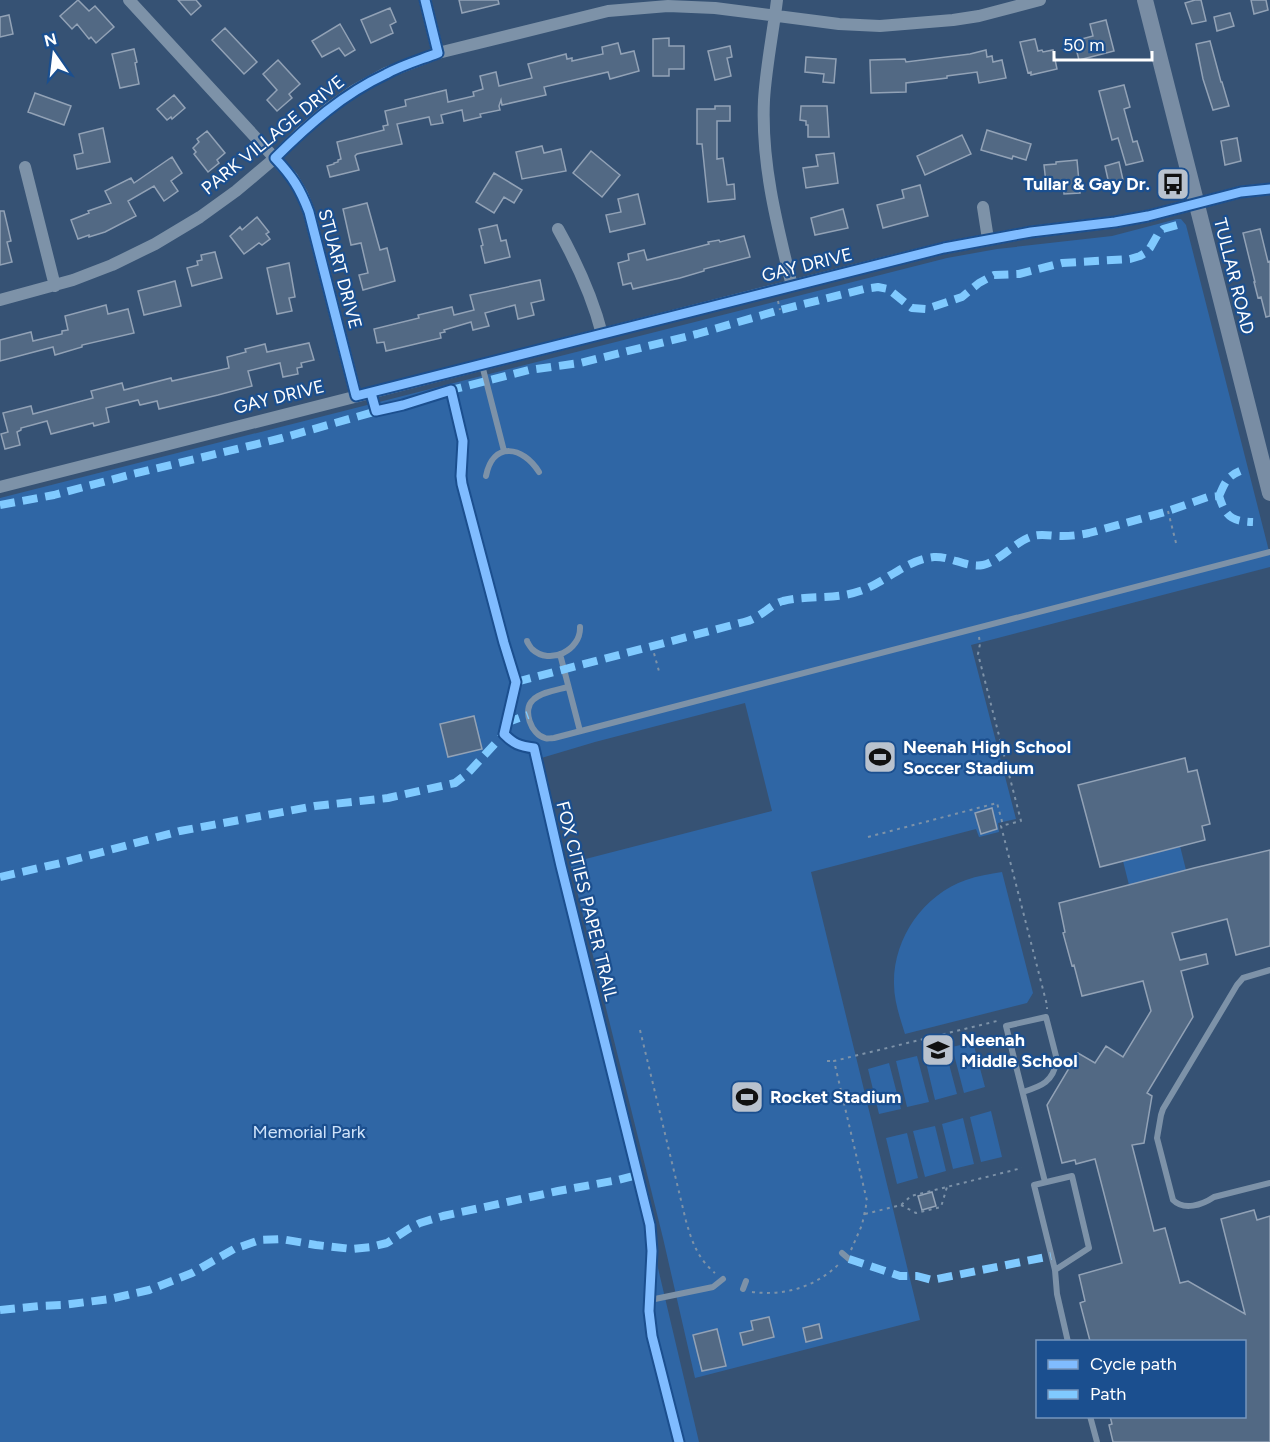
<svg xmlns="http://www.w3.org/2000/svg" width="1270" height="1442" font-family="Figtree,sans-serif">
  <rect width="100%" height="100%" fill="#365274"/>
  <path fill="#2f66a5" d="M1177,219H1181L1186,225L1270,555V567L971,645L1016,819L998,823L999,832L979,837L976,829L811,872L920,1320L695,1378L663,1238L570,863L772,811L745,703L595,742L538,759L699,1442H0V498L947,258L997,249L1112,236Z
    M1180,846L1186,870L1129,885L1123,861Z
    M1002,872L1033,993L1027,1003L905,1034C900,1018 894,1001 894,984C893,939 923,895 966,880C977,876 990,874 1002,872Z
    M973,1042L985,1087L964,1093L952,1047Z
    M945,1049L957,1094L935,1100L924,1054Z
    M917,1056L929,1102L907,1107L896,1061Z
    M889,1063L901,1109L879,1114L868,1069Z
    M991,1111L1002,1157L981,1162L970,1117Z
    M963,1118L974,1164L953,1169L942,1124Z
    M935,1126L946,1171L925,1177L913,1131Z
    M907,1133L918,1178L897,1184L886,1138Z"/>
  <path fill="#526984" stroke="#92a2b6" stroke-width="1.5" d="M78,0L89,11L95,6L114,27L96,43L91,37L89,39L77,24L72,29L60,16Z
    M178,0H196L201,6L191,15Z
    M459,0H498L499,4L462,13Z
    M1195,0H1201L1206,21L1192,24L1185,3Z
    M1251,0H1266L1268,10L1254,14Z
    M390,8L396,22L390,25L393,33L371,43L361,20Z
    M1230,13L1234,26L1217,31L1214,17Z
    M9,15L13,34L0,37V17Z
    M1106,20L1114,51L1079,60L1074,41L1093,36L1090,24Z
    M340,24L355,50L345,56L339,48L322,57L312,41Z
    M225,28L257,62L244,74L212,40Z
    M669,38V46H684V69H669V76H653V39Z
    M1035,39L1038,51L1042,50L1043,52L1053,50L1057,69L1031,75V72L1028,73L1020,42Z
    M1210,41L1221,82H1222L1229,106L1213,110L1203,79L1196,44Z
    M618,43L621,54L634,51L639,71L610,79L608,72L544,87L546,95L502,105L501,100L499,106L500,110L480,114L481,117L464,121L462,110L441,115L443,123L431,125L429,117L397,124L402,144L357,154L355,156L359,170L330,177L327,166L334,164V163L338,162V160L341,159L337,142L384,130L383,126L388,125L385,111L406,106L405,100L446,90L448,102L474,96L473,92L483,89L480,76L496,72L499,86L532,78L528,64L566,54L567,59L572,58V61L603,54L602,47Z
    M730,46L732,57L727,58L731,76L715,80L708,51Z
    M134,49L137,62L135,63L139,84L120,88L112,54Z
    M986,50L987,57L992,56L993,62L1002,60L1006,78L979,83L977,72L947,76V78L906,83V92L871,93L870,60L905,59L906,62L970,54Z
    M806,57L836,59L834,83L823,82L824,74L805,72Z
    M278,60L300,84L289,94L292,98L277,111L267,100L277,90L263,74Z
    M1124,85L1130,107L1124,109L1133,142L1137,141L1143,161L1126,165L1118,138L1112,140L1099,91Z
    M35,93L71,106L64,125L28,112Z
    M174,95L185,108L172,119L171,117L167,120L157,109Z
    M715,106H730V121H717V159L723,158L727,185L734,184L735,199L708,202L702,144H697V109H715Z
    M801,106H827L829,137H808V125H806V121L800,120Z
    M103,128L110,162L77,169L74,155L83,153L79,134Z
    M987,130L1031,144L1026,160L1013,156L1012,159L981,150Z
    M207,131L225,153L217,160L219,163L208,172L194,154L196,152L193,148L199,142L197,139Z
    M962,135L971,154L925,175L917,156Z
    M1237,138L1241,161L1225,165L1221,141Z
    M542,146L544,153L561,149L566,171L522,179L516,152Z
    M591,151L620,175L602,197L573,173Z
    M834,153L838,183L806,188L803,168L818,166L816,155Z
    M172,157L182,173L171,181L178,191L164,201L154,186L128,201L136,216L105,232L89,237V235L78,239L71,220L89,213L88,211L111,203L105,191L131,178L134,183Z
    M1077,160L1080,193L1064,194L1063,182L1046,183L1044,165L1056,164V162Z
    M1119,162L1123,180L1109,184L1105,166Z
    M494,173L522,190L514,203L504,197L494,213L476,202Z
    M920,185L928,216L883,228L877,205L904,198L902,190Z
    M638,194L645,224L610,232L606,215L621,212L618,199Z
    M367,203L380,250L387,248L395,281L363,290L359,275L368,273L361,243L351,245L343,209Z
    M843,209L848,228L815,235L811,218Z
    M0,211H4L11,241L7,242L12,262L0,265Z
    M257,217L269,232L266,234L270,239L262,245L259,243L244,254L230,236L240,227L242,230Z
    M497,225L501,241L506,240L510,257L485,263L481,246L483,245L479,229Z
    M1260,229L1268,262L1270,261V316L1266,317L1261,297L1258,298L1254,282H1255L1243,233Z
    M744,236L750,257L704,269V271L680,278L633,289L631,283L623,285L618,263L629,260L628,254L644,250L647,260L709,244L708,242L719,240L720,242Z
    M215,252L222,278L192,286L187,268L198,265L197,261L202,260L201,255Z
    M289,263L295,297L289,298L292,311L277,314L267,268Z
    M540,280L544,300L531,303L534,315L518,319L515,305L485,313L489,326L473,330L471,322L444,330L445,332L440,333L441,338L386,351L384,342L377,343L374,329L419,318L418,315L452,307L454,315L474,310L470,295Z
    M175,281L181,306L144,315L138,291Z
    M106,305L108,314L128,309L134,333L82,345V347L55,355L53,347L0,361V340L31,332L33,341L62,334V331L68,330L65,316Z
    M309,343L314,360L301,363L302,367L297,368L298,374L283,377L280,363L248,371L252,386L218,395L159,409L157,401L140,405L138,400L106,408L109,422L94,426L93,423L51,434L47,421L21,428V430L17,432L20,445L5,449L1,434L8,432L3,413L31,406L33,414L93,398L91,391L122,383L124,390L171,378L172,381L229,368L227,357L246,352L245,349L265,344L267,352Z
    M474,716L482,749L448,757L440,724Z
    M1185,758L1188,772L1197,770L1210,824L1202,826L1205,840L1100,867L1078,785Z
    M992,808L997,829L981,834L975,813Z
    M1270,850V946L1236,955L1227,919L1172,933L1180,960L1206,954L1208,964L1181,971L1193,1017L1147,1093L1152,1096L1144,1143L1132,1145L1154,1231L1165,1228L1180,1283L1188,1281L1245,1314L1221,1219L1254,1210L1257,1220L1270,1216V1442H1113L1109,1425L1112,1424L1110,1416H1245V1341H1090L1080,1303L1085,1301L1079,1275L1122,1263L1095,1159L1076,1164L1075,1160L1062,1163L1047,1105L1078,1053L1095,1063L1106,1046L1123,1057L1151,1011L1143,981L1082,996L1074,965L1072,966L1063,933L1065,932L1059,903L1194,868Z
    M932,1192L936,1206L922,1210L918,1196Z
    M769,1317L774,1337L743,1345L740,1333L753,1330L751,1321Z
    M819,1324L822,1338L806,1342L803,1328Z
    M717,1329L726,1366L702,1371L693,1335Z"/>
  <g fill="none" stroke-linecap="round" stroke-linejoin="round">
    <path stroke="#7d92a8" stroke-width="2" stroke-dasharray="3 4.5" stroke-linecap="butt" d="M778,301L780,310
      M1168,511L1176,543
      M979,637L980,644L978,654L1021,821L1001,826L1047,1005V1009
      M652,646L660,675
      M868,837L997,803L1003,825
      M640,1030L686,1221C692,1242 698,1259 715,1273
      M827,1061H834
      M901,1205L916,1213L941,1207L947,1187
      M865,1214L901,1205L911,1196L1022,1168
      M851,1250L862,1225L867,1201L834,1061L997,1021
      M752,1292C785,1296 816,1287 840,1263"/>
    <path stroke="#7d92a8" stroke-width="6" d="M482,365L504,451
      M486,476C493,441 523,446 539,472
      M527,641C527,642 531,648 532,649C550,666 581,650 580,627
      M560,654L580,731
      M568,687C557,690 541,692 533,700C522,709 531,735 545,738C545,739 554,738 554,738L1270,552
      M1270,970L1243,978L1237,985L1163,1109L1161,1115L1157,1138L1173,1200C1184,1211 1202,1205 1214,1197L1270,1183
      M1023,1092C1042,1086 1053,1082 1057,1060L1046,1017L1006,1026L1045,1182
      M842,1253L849,1259
      M1055,1270L1089,1248L1072,1176L1034,1185L1055,1270L1057,1294L1068,1342
      M743,1289L746,1281
      M650,1300L713,1287L723,1279
      M1090,1416L1097,1442"/>
    <path stroke="#7d92a8" stroke-width="12" d="M129,0L292,177L302,194L309,212L356,396
      M425,0L438,53
      M777,0C773,33 766,67 764,100C761,163 777,225 792,286
      M25,167L55,286
      M983,207L988,239
      M558,229C577,263 592,295 602,334
      M0,300L73,280L112,265L155,244L200,217L236,191L275,158L301,132L328,109L355,90L386,73L438,53L608,11L668,6L715,8L839,24L880,26L953,20L979,16L1040,0
      M0,487L775,290L944,248L1031,232L1115,222L1148,216L1241,192L1270,189"/>
    <path stroke="#798da4" stroke-width="16" d="M1145,0L1270,493"/>
    <path stroke="#80caff" stroke-width="8" stroke-dasharray="15 8" stroke-linecap="butt" d="M447,391L529,370L580,363L697,334L780,310L864,289L878,287L888,289L912,308L926,309L962,297L979,283L994,275L1019,274L1062,263L1130,259L1140,256L1145,253L1150,248L1158,234L1163,229L1177,225
      M1219,496C1225,483 1226,477 1240,471
      M0,505L54,495L129,475L282,438L381,410
      M516,682L744,622C748,621 752,620 756,617C766,612 772,604 783,601C808,595 835,600 860,591C886,582 906,560 934,557C950,556 967,568 983,565C998,562 1014,543 1030,537C1040,533 1051,536 1062,536C1071,536 1080,535 1089,533L1165,512L1208,497L1219,496C1226,518 1232,521 1253,522
      M505,723L528,715
      M0,877L65,862L180,831L315,806L388,798L455,783L468,773L504,734
      M849,1259L900,1276H917L932,1280L1051,1256
      M0,1310L39,1306L63,1305L110,1299L149,1290L192,1273L234,1249L260,1240L281,1239L316,1245L352,1249L371,1247L387,1243L410,1228L420,1223L443,1216L558,1191L618,1180L637,1175"/>
    <defs>
      <path id="cycleway" d="M425,0L438,53C420,60 402,65 386,74C343,94 308,125 275,158C292,176 300,188 309,212L356,396L944,248L1031,232L1115,222L1148,216L1241,192L1270,189
        M371,393L376,411L403,405L451,390L463,441L461,476L462,484L504,643L516,682L504,734C514,744 519,746 534,748L561,866L650,1225L652,1251L649,1311L652,1336L679,1442"/>
    </defs>
    <use href="#cycleway" stroke="#1b4f8f" stroke-width="13"/>
    <use href="#cycleway" stroke="#80bcff" stroke-width="9"/>
  </g>
  <defs>
    <symbol id="bus-square" viewBox="-11 -11 22 22"><rect x="-9" y="-9" width="18" height="18" rx="4" fill="#b9c2ce" stroke="#1b4f8f"/><path d="M-5-6H5V4H4V6H2V4H-2V6H-4V4H-5ZM-3.5-4V0h7V-4ZM-3.5 1.2v1.5H-2V1.2ZM2 1.2v1.5H3.5V1.2Z" fill="#111"/></symbol>
    <symbol id="stadium-square" viewBox="-11 -11 22 22"><rect x="-9" y="-9" width="18" height="18" rx="4" fill="#b9c2ce" stroke="#1b4f8f"/><path d="M0-5a6.5 5 0 1 0 0 10a6.5 5 0 1 0 0-10ZM-3.5-1.8h7v3.6h-7Z" fill="#111"/></symbol>
    <symbol id="school-square" viewBox="-11 -11 22 22"><rect x="-9" y="-9" width="18" height="18" rx="4" fill="#b9c2ce" stroke="#1b4f8f"/><path d="M0-5L7-2L0 1L-7-2ZM-4 1L0 2.5L4 1V4Q0 6-4 4Z" fill="#111"/></symbol>
  </defs>
  <g fill-rule="evenodd">
    <use href="#bus-square" x="1154" y="165" width="38" height="38"/>
    <use href="#stadium-square" x="861" y="738" width="38" height="38"/>
    <use href="#school-square" x="919" y="1031" width="38" height="38"/>
    <use href="#stadium-square" x="728" y="1078" width="38" height="38"/>
  </g>
  <g text-anchor="middle" stroke-width="4.5" stroke-linejoin="round" paint-order="stroke">
    <g font-size="18" fill="#fff" stroke="#1b4f8f">
      <text transform="translate(273 135) rotate(-39)" y="6">PARK VILLAGE DRIVE</text>
      <text transform="translate(807 265) rotate(-14)" y="6">GAY DRIVE</text>
      <text transform="translate(340 269) rotate(75)" y="6">STUART DRIVE</text>
      <text transform="translate(1234 276) rotate(76)" y="6">TULLAR ROAD</text>
      <text transform="translate(279 397) rotate(-14)" y="6">GAY DRIVE</text>
      <text transform="translate(587 901) rotate(76)" y="6">FOX CITIES PAPER TRAIL</text>
    </g>
    <g font-size="18" font-weight="bold" fill="#fff" stroke="#1b4f8f" text-anchor="start">
      <text x="1150" y="190" text-anchor="end">Tullar &amp; Gay Dr.</text>
      <text x="903" y="753">Neenah High School<tspan x="903" dy="21">Soccer Stadium</tspan></text>
      <text x="961" y="1046">Neenah<tspan x="961" dy="21">Middle School</tspan></text>
      <text x="770" y="1103">Rocket Stadium</text>
    </g>
    <g font-size="18" fill="#cfe3fa" stroke="#1b4f8f">
      <text x="309" y="1138">Memorial Park</text>
    </g>
  </g>
  <rect x="1036" y="1340" width="210" height="78" fill="#1b4f8f" stroke="#7695bc" stroke-width="1.5"/>
  <rect x="1048" y="1360" width="30" height="9" fill="#80bcff" stroke="#7695bc" stroke-width="1.5"/>
  <text x="1090" y="1370" font-size="18" fill="#ffffff">Cycle path</text>
  <rect x="1048" y="1390" width="30" height="9" fill="#80caff" stroke="#7695bc" stroke-width="1.5"/>
  <text x="1090" y="1400" font-size="18" fill="#ffffff">Path</text>
  <g transform="translate(54 54) rotate(346)" stroke="#1b4f8f" stroke-width="4.5" paint-order="stroke">
  <path d="M0-4.5L10 22L0 15L-10 22Z" fill="#ffffff"/>
  <text y="-9" font-size="16" font-weight="bold" text-anchor="middle" fill="#ffffff">N</text>
  </g>
  <path d="M1054 51v9h98v-9" fill="none" stroke="#ffffff" stroke-width="3"/>
  <text x="1063" y="51" font-size="18" fill="#ffffff" stroke="#1b4f8f" stroke-width="4.5" paint-order="stroke">50 m</text>
</svg>
